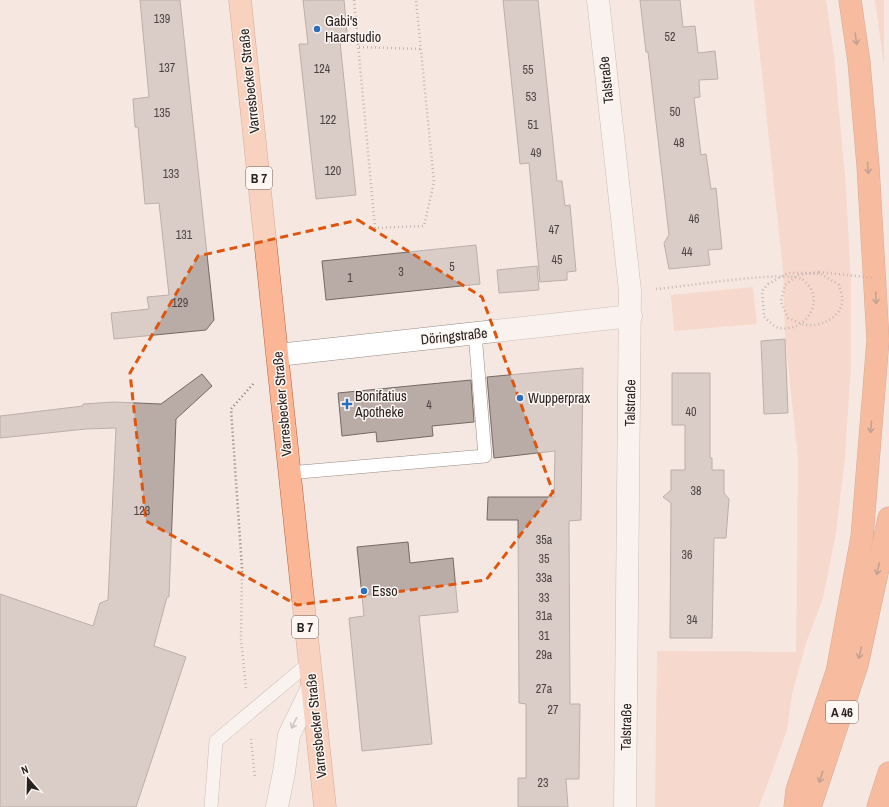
<svg xmlns="http://www.w3.org/2000/svg" width="889" height="807" font-family="'Archivo Narrow',sans-serif">
  <rect width="100%" height="100%" fill="#f5e7e1"/>
  <path fill="#f7c7b2" d="M754,0H826L834,55L846,188L851,282V365L845,456L836,533L823,598L806,643L792,694L787,730L759,807H655L657,651L796,652L798,459L785,335L783,270Z
    M875,0H884V66Z
    M753,287L757,324L674,331L671,295Z"/>
  <path fill="#b9aba6" stroke="#756964" d="M140,0H180L214,320L206,330L114,339L111,313L149,309L147,297L169,295L159,203L145,204L138,127H135L133,99L149,97Z
    M303,0H344L348,42H340L356,195L316,199L299,44H308Z
    M503,0H538L557,181H562L565,206L570,205L576,271L567,272V280L540,282L529,163L520,164Z
    M640,0H680L683,27L695,26L698,53L715,51L718,79L699,80L700,97L694,98L701,155L706,154L711,189L716,188L722,249L708,250L710,265L669,269L664,243L669,235L648,52H646Z
    M476,245L480,284L326,300L322,261Z
    M537,266L539,290L499,293L497,270Z
    M785,339L788,413L764,414L761,341Z
    M583,368L581,520L569,521L570,704H580L579,779H566L568,807H518V778H526V704L519,703L518,520H487L488,497H554L555,451L494,458L487,377Z
    M672,373H710V458H712V470H724V493L729,499L726,538H714L712,638H670L671,503L663,497L671,490V470H685V425H672Z
    M202,374L212,386L176,419L169,597H167L154,646L186,657L136,807H0V594L93,626L100,603L108,600L116,428L86,429L0,438V416L83,406V404L114,402L161,404Z
    M471,380L474,422L432,426L433,436L377,442L376,432L342,436L338,393Z
    M408,542L410,563L453,558L458,612L419,616L432,744L362,751L349,618L364,616L357,547Z"/>
  <g fill="none" stroke-linecap="round" stroke-linejoin="round">
    <defs>
      <path id="lane" d="M288,473L485,456L475,333
        M211,807L216,741L309,663"/>
      <path id="street" d="M598,0L630,291L625,807
        M278,355L631,316"/>
      <path id="secondary" d="M277,807L284,772L289,735L312,688"/>
      <path id="primary" d="M240,0C269,269 295,538 325,807"/>
      <path id="highway" d="M795,807L797,790L837,672L862,537L878,340L868,166L859,62L850,0
        M810,807L857,665L889,518
        M878,807L889,773"/>
    </defs>
    <use href="#lane" stroke="#988b86" stroke-width="14"/>
    <use href="#street" stroke="#988b86" stroke-width="23"/>
    <use href="#secondary" stroke="#988b86" stroke-width="23"/>
    <use href="#primary" stroke="#af633f" stroke-width="23"/>
    <use href="#highway" stroke="#af633f" stroke-width="23"/>
    <path stroke="#857b78" stroke-width="2.5" stroke-dasharray="1 3" stroke-linecap="butt" d="M354,0L375,228L424,226L434,182L416,0
      M359,47L421,49
      M798,275L819,272
      M656,289C682,287 785,270 802,279C805,281 811,288 812,291C820,312 799,332 779,328C774,327 768,320 764,317L762,291L768,284
      M246,688L241,639L242,568L231,409L254,383
      M251,739L255,778"/>
    <use href="#lane" stroke="#fff" stroke-width="13"/>
    <use href="#street" stroke="#fff" stroke-width="22"/>
    <use href="#secondary" stroke="#fff" stroke-width="22"/>
    <use href="#primary" stroke="#fbb695" stroke-width="22"/>
    <use href="#highway" stroke="#f8864f" stroke-width="22"/>
    <path stroke="#857b78" stroke-width="2.5" stroke-dasharray="1 3" stroke-linecap="butt" d="M819,272L875,278
      M768,284L788,273H805L821,274L839,285C840,289 842,294 842,298C844,316 822,327 806,325C800,324 794,320 788,318L781,302L785,285L798,275"/>
  </g>
  <defs><path id="oneway-shaft" d="M-6 0H5M1.5-3L5.5 0L1.5 3" fill="none" stroke-width="1.6" stroke-linecap="round" stroke-linejoin="round"/></defs>
  <g stroke="#854f35">
    <use href="#oneway-shaft" transform="translate(856 39) rotate(82)"/>
    <use href="#oneway-shaft" transform="translate(868 168) rotate(86)"/>
    <use href="#oneway-shaft" transform="translate(876 298) rotate(87)"/>
    <use href="#oneway-shaft" transform="translate(871 427) rotate(95)"/>
    <use href="#oneway-shaft" transform="translate(878 569) rotate(102)"/>
    <use href="#oneway-shaft" transform="translate(860 653) rotate(103)"/>
    <use href="#oneway-shaft" transform="translate(821 777) rotate(108)"/>
  </g>
  <use stroke="#9e9c9b" href="#oneway-shaft" transform="translate(294 723) rotate(116)"/>
  <path d="M0 0H889V807H0ZM358,220L482,297L553,492L486,580L297,605L146,521L130,373L198,256Z" fill="#f5e7e1" fill-opacity=".55" fill-rule="evenodd"/>
  <path fill="none" stroke="#de560d" stroke-width="3" stroke-dasharray="8 5" stroke-linejoin="round" d="M358,220L482,297L553,492L486,580L297,605L146,521L130,373L198,256Z"/>
  <g fill="#2a6ebf" stroke="#fef6f2" stroke-width="1.5">
    <circle cx="317" cy="29" r="4"/>
    <circle cx="520" cy="398" r="4"/>
    <path d="M345 398h4v4h4v4h-4v4h-4v-4h-4v-4h4z"/>
    <circle cx="364" cy="591" r="4"/>
  </g>
  <g text-anchor="middle" stroke-width="3" stroke-linejoin="round" paint-order="stroke">
    <g font-size="12" fill="#4c4442">
      <text x="162" y="23">139</text>
      <text x="670" y="41">52</text>
      <text x="167" y="72">137</text>
      <text x="322" y="73">124</text>
      <text x="528" y="74">55</text>
      <text x="531" y="101">53</text>
      <text x="675" y="116">50</text>
      <text x="162" y="117">135</text>
      <text x="328" y="124">122</text>
      <text x="533" y="129">51</text>
      <text x="679" y="147">48</text>
      <text x="536" y="157">49</text>
      <text x="333" y="175">120</text>
      <text x="171" y="178">133</text>
      <text x="694" y="223">46</text>
      <text x="554" y="234">47</text>
      <text x="184" y="239">131</text>
      <text x="687" y="256">44</text>
      <text x="557" y="264">45</text>
      <text x="452" y="271">5</text>
      <text x="401" y="276">3</text>
      <text x="350" y="282">1</text>
      <text x="180" y="307">129</text>
      <text x="429" y="409">4</text>
      <text x="691" y="416">40</text>
      <text x="696" y="495">38</text>
      <text x="142" y="515">123</text>
      <text x="544" y="544">35a</text>
      <text x="687" y="559">36</text>
      <text x="544" y="563">35</text>
      <text x="544" y="582">33a</text>
      <text x="544" y="602">33</text>
      <text x="544" y="620">31a</text>
      <text x="692" y="624">34</text>
      <text x="544" y="640">31</text>
      <text x="544" y="659">29a</text>
      <text x="544" y="693">27a</text>
      <text x="553" y="714">27</text>
      <text x="543" y="787">23</text>
    </g>
    <g fill="#fef6f2" stroke="#68625f" stroke-width="1">
      <rect x="246" y="167" width="26" height="22" rx="3"/>
      <rect x="292" y="616" width="26" height="22" rx="3"/>
      <rect x="826" y="701" width="32" height="22" rx="3"/>
    </g>
    <g font-size="13" font-weight="bold" fill="#272220">
      <text x="259" y="183">B 7</text>
      <text x="305" y="632">B 7</text>
      <text x="842" y="717">A 46</text>
    </g>
    <g font-size="14" fill="#272220" stroke="#fef6f2" text-anchor="start">
      <text x="325" y="26">Gabi's<tspan x="325" dy="16">Haarstudio</tspan></text>
      <text x="355" y="401">Bonifatius<tspan x="355" dy="16">Apotheke</tspan></text>
      <text x="528" y="403">Wupperprax</text>
      <text x="372" y="596">Esso</text>
    </g>
    <g font-size="14" fill="#272220" stroke="#fef6f2">
      <text transform="translate(606 80) rotate(-96)" y="5">Talstraße</text>
      <text transform="translate(249 81) rotate(-96)" y="5">Varresbecker Straße</text>
      <text transform="translate(454 336) rotate(-6)" y="5">Döringstraße</text>
      <text transform="translate(630 403) rotate(-89)" y="5">Talstraße</text>
      <text transform="translate(282 404) rotate(-95)" y="5">Varresbecker Straße</text>
      <text transform="translate(316 726) rotate(-96)" y="5">Varresbecker Straße</text>
      <text transform="translate(626 727) rotate(-89)" y="5">Talstraße</text>
    </g>
  </g>
  <g transform="translate(28 779) rotate(340)" stroke="#fef6f2" stroke-width="3" paint-order="stroke">
  <path d="M0-3L7 15L0 10L-7 15Z" fill="#272220"/>
  <text y="-6" font-size="11" font-weight="bold" text-anchor="middle" fill="#272220">N</text>
  </g>
</svg>
